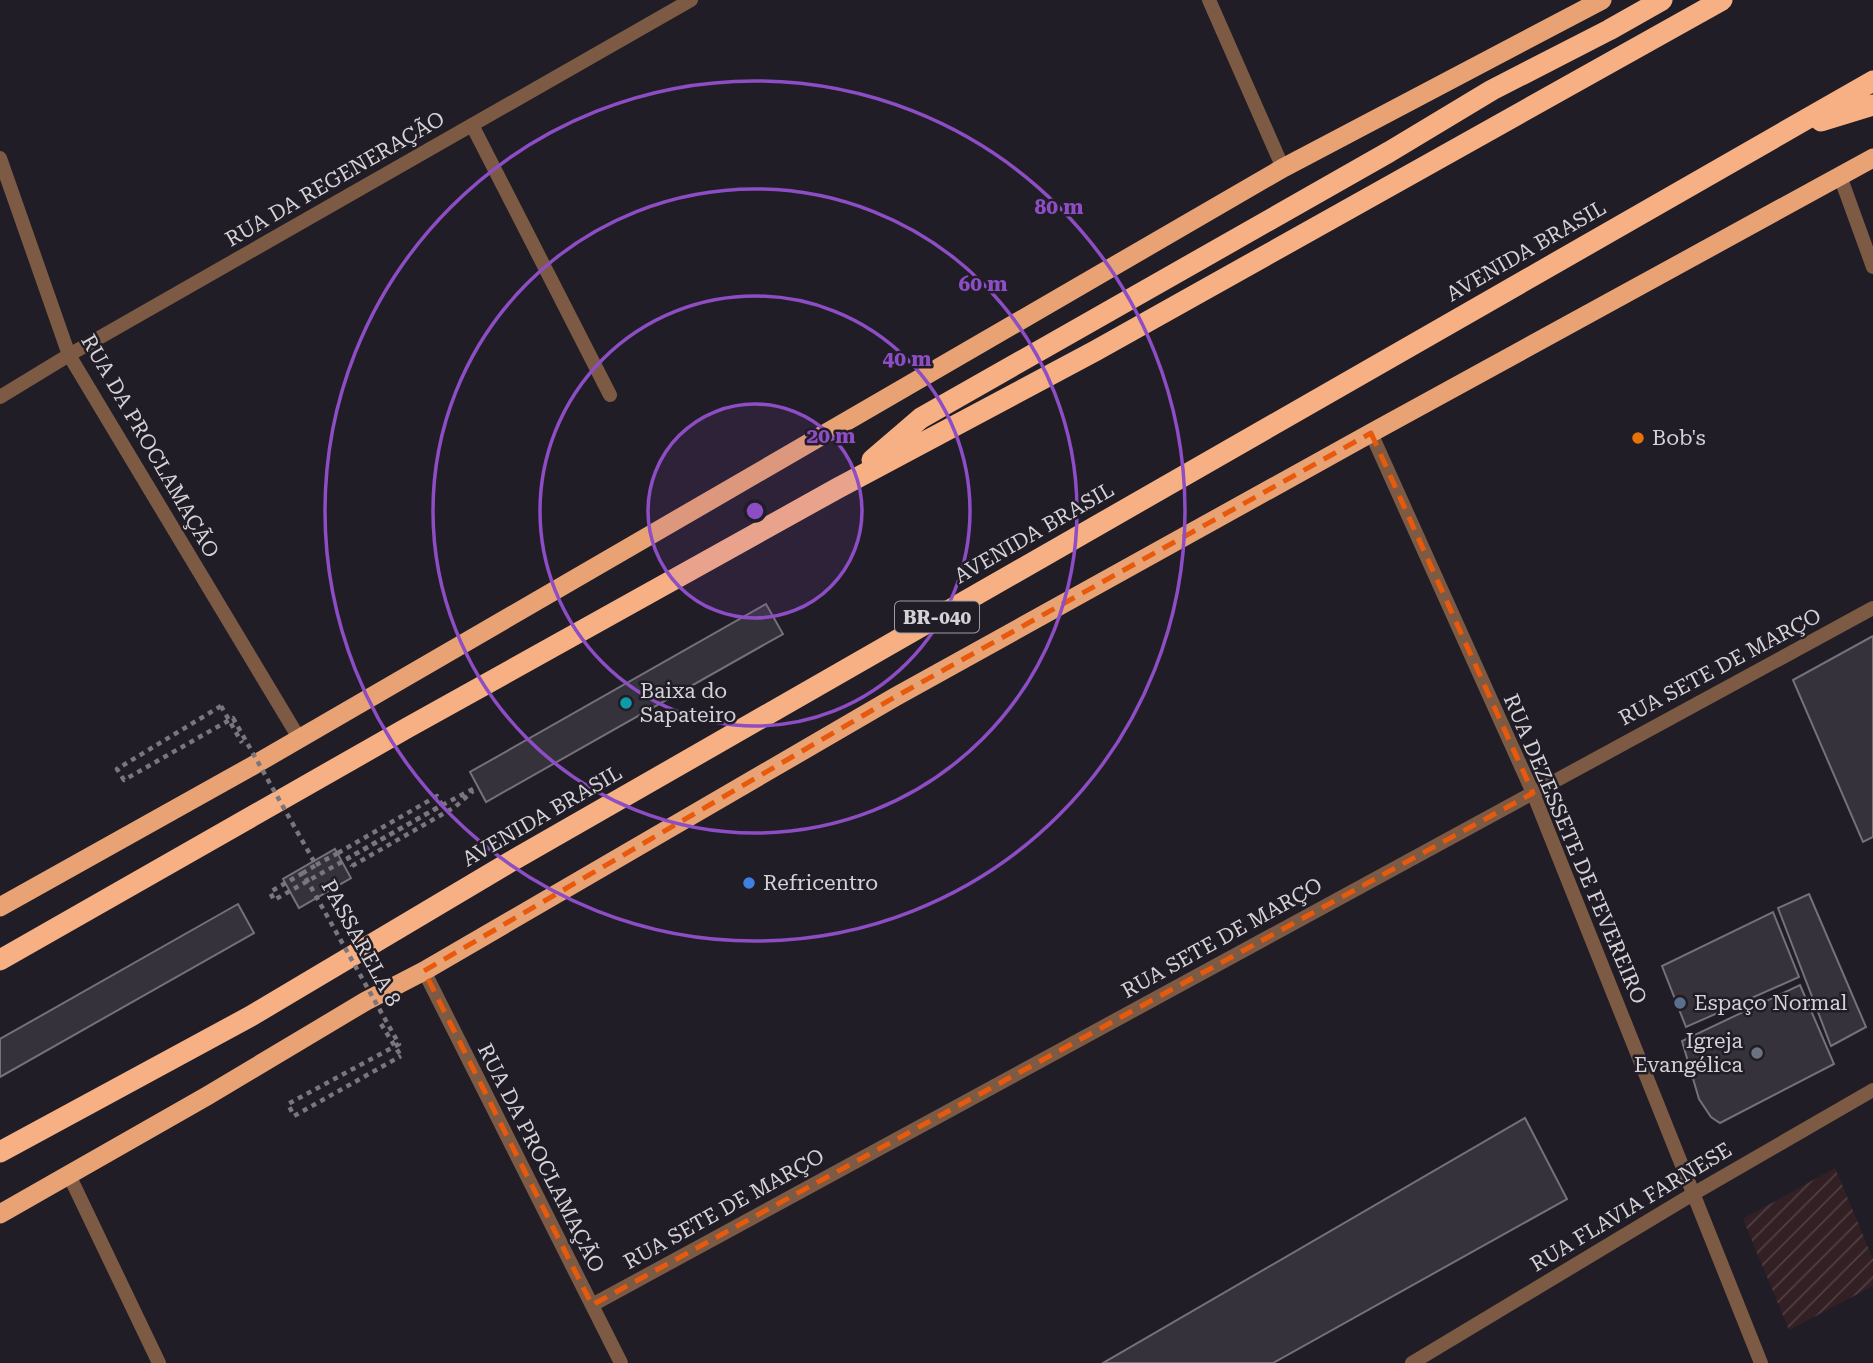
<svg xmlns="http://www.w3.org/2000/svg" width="1873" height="1363" font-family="'Roboto Serif',serif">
  <defs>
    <pattern id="industrial-furrows" width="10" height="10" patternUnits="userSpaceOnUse" patternTransform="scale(1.75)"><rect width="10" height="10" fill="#332024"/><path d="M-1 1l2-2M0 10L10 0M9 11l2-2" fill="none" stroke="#504043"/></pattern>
  </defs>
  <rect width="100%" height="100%" fill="#211d26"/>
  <path fill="url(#industrial-furrows)" d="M1835,1168L1873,1259V1286L1789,1330L1743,1219Z"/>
  <path fill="#36323b" stroke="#75707a" stroke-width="2" d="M766,604L783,634L486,802L470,772Z
    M1873,636V837L1863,842L1793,680Z
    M335,849L351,878L299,908L283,879Z
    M1809,894L1866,1027L1831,1046L1778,908Z
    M238,904L254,933L0,1077V1039Z
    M1773,912L1799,977L1686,1027L1662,966Z
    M1800,985L1834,1064L1720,1123L1711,1117L1699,1099L1682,1041Z
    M1525,1118L1567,1199L1273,1363H1103Z"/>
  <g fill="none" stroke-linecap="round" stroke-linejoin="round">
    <path stroke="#79767d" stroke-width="4.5" stroke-dasharray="5 5" stroke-linecap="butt" d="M221,706L242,743
      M316,865L338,853
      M352,866L455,807L473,791
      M303,873L270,892L274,900L448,802L477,787
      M381,1024L401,1056"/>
    <path stroke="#7d5a44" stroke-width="14" d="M472,125L610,395"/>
    <path stroke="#7d5a44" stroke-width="14" d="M1209,0L1283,168
      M0,158L69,355L299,738
      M1840,176L1873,267
      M0,397L69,355L691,0
      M1371,433L1533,793L1761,1363
      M424,971L621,1363
      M69,1175L159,1363
      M592,1305L1873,608
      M1412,1363L1693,1194L1873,1090"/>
    <path stroke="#e8a274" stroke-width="19" d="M0,907L254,765L1283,168L1602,0
      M0,1214L207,1096L366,1001L424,971L895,697L1371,433L1873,158"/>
    <path stroke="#f6b084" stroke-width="21" d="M1821,121L1873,105
      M872,460L921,418L1389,152L1492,90L1609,30L1662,0
      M0,960L407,728L838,488L1095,351L1722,0
      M0,1152L251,1016L510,862L1873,81"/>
    <path stroke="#79767d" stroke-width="4.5" stroke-dasharray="5 5" stroke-linecap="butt" d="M221,706L117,769L124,780L233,718L316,865L303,873L399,1044L288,1104L294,1116L401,1056
      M338,853L437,796L442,805L348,858L352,866"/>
  </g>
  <path fill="none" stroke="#e8590c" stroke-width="5" stroke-dasharray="14 9" stroke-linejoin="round" d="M1371,433L1533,793L592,1305L424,971L895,697Z"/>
  <circle cx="755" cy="511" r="107" fill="#8d4dc4" fill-opacity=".12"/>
  <g fill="none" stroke="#8d4dc4" stroke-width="3.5">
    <circle cx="755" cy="511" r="107"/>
    <circle cx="755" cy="511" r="215"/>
    <circle cx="755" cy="511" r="322"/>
    <circle cx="755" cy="511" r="430"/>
  </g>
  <circle fill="#e8710a" stroke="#211d26" stroke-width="2.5" cx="1638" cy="438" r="7"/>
  <circle fill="#0f9aa8" stroke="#211d26" stroke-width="2.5" cx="626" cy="703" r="7"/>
  <circle fill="#3f7fe0" stroke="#211d26" stroke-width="2.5" cx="749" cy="883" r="7"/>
  <circle fill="#5c6f8a" stroke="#211d26" stroke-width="2.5" cx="1680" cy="1003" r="7"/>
  <circle fill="#6b7280" stroke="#211d26" stroke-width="2.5" cx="1757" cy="1053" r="7"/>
  <g text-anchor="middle" stroke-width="5" stroke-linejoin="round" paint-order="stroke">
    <rect fill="#211d26" stroke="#9e9ca2" stroke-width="2" x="895" y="601.5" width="84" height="31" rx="5"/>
    <g font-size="19" font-weight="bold" fill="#d4d2d7">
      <text x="937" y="624">BR-040</text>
    </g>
    <g font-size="21" fill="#d4d2d7" stroke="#211d26">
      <text transform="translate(335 179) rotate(-30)" y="7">RUA DA REGENERAÇÃO</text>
      <text transform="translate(1526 251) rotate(-30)" y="7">AVENIDA BRASIL</text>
      <text transform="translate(150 446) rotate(60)" y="7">RUA DA PROCLAMAÇÃO</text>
      <text transform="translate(1034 533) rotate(-30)" y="7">AVENIDA BRASIL</text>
      <text transform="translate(1720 667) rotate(-28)" y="7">RUA SETE DE MARÇO</text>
      <text transform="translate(542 816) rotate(-30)" y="7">AVENIDA BRASIL</text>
      <text transform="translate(1575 849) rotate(67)" y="7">RUA DEZESSETE DE FEVEREIRO</text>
      <text transform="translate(1222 938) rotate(-29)" y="7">RUA SETE DE MARÇO</text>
      <text transform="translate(361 943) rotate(61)" y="7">PASSARELA 8</text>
      <text transform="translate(541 1158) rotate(63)" y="7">RUA DA PROCLAMAÇÃO</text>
      <text transform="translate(1631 1207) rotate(-31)" y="7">RUA FLAVIA FARNESE</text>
      <text transform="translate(724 1209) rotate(-29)" y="7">RUA SETE DE MARÇO</text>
    </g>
    <g font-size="21" fill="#d4d2d7" stroke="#211d26" text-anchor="start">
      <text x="1652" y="445">Bob's</text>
      <text x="640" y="698">Baixa do<tspan x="640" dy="24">Sapateiro</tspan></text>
      <text x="763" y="890">Refricentro</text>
      <text x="1694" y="1010">Espaço Normal</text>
      <text x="1743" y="1048" text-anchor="end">Igreja<tspan x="1743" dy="24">Evangélica</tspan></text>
    </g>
  </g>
  <circle cx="755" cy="511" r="10" fill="#8d4dc4" stroke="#211d26" stroke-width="3.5"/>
  <g font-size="21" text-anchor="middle" font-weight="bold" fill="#8d4dc4" stroke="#211d26" stroke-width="5" stroke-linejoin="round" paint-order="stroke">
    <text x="1059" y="214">80 m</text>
    <text x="983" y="291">60 m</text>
    <text x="907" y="366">40 m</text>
    <text x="831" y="443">20 m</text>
  </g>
</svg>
